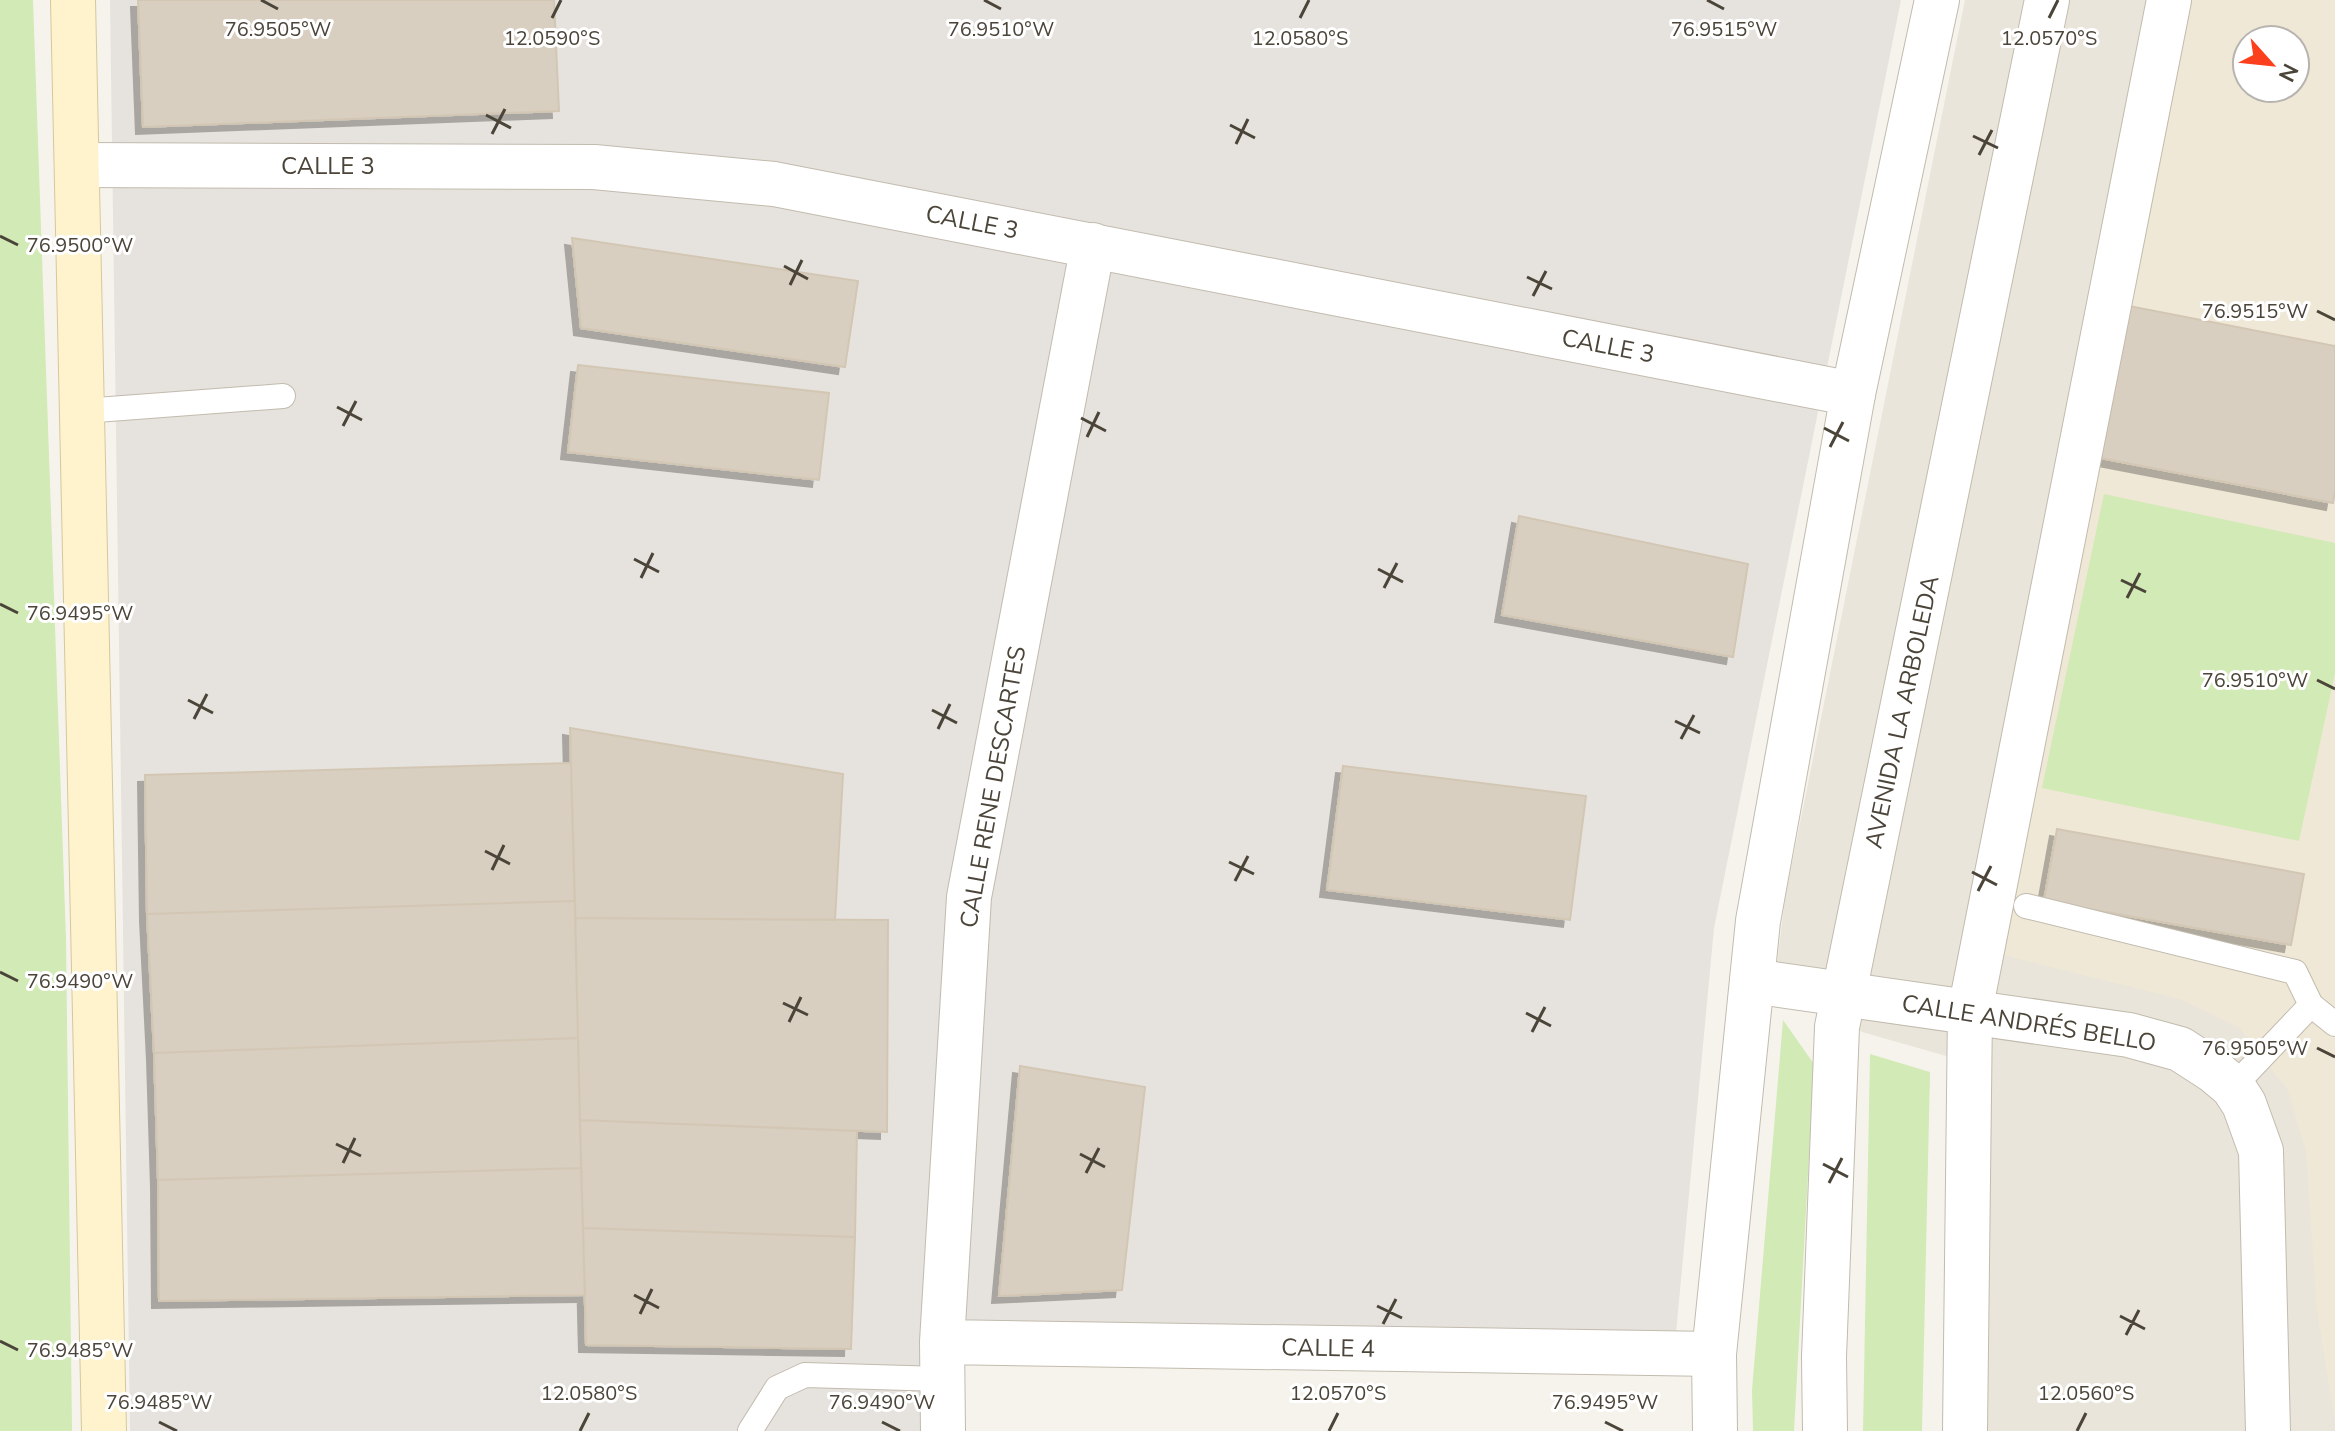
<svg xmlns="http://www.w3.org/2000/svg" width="2335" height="1431" font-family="'Nunito Sans',sans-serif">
  <defs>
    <filter id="shadow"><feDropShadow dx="-7" dy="7" stdDeviation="0" flood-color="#0004"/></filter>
  </defs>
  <rect width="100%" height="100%" fill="#f6f3ec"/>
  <path fill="#eae5da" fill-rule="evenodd" d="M1965,0H2335V1431H1985V1067L1862,1032L1777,964L1785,898ZM2247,40H2295V88H2247Z"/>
  <path fill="#e6e2dd" d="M110,0H1901L1714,928L1676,1333L922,1336L923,1431H130Z"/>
  <path fill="#efe8d6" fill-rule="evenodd" d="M2191,0H2335V1422L2317,1309L2306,1151L2288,1090L2240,1028L2180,999L2003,955ZM2247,40H2295V88H2247Z"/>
  <path fill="#d2eab5" d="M0,0H33L66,939L72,1431H0Z
    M2104,494L2335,543V673L2299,841L2042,788Z
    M1783,1020L1814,1064L1794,1431H1753L1752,1390Z
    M1870,1054L1930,1072L1922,1431H1863Z"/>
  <path fill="#d8cfc1" stroke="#d3c7b4" stroke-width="2" filter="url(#shadow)" d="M138,0H554L559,111L143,127Z
    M572,238L858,281L845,367L581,328Z
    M2129,306L2335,346V492L2333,503L2100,458Z
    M578,365L829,393L819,480L568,452Z
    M1519,516L1748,564L1733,657L1502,615Z
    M570,728L843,774L835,920L575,918Z
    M571,763L575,901L147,914L145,775Z
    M1343,766L1586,796L1570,920L1327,890Z
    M2057,829L2304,874L2291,945L2044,901Z
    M575,901L578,1038L154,1053L147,914Z
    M575,918L888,920L887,1132L580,1120Z
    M578,1038L581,1168L158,1180L154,1053Z
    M1020,1066L1145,1087L1122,1290L999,1296Z
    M580,1120L857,1131L855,1237L583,1228Z
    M581,1168L585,1295L159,1301L158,1180Z
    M583,1228L855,1237L851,1349L586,1345Z"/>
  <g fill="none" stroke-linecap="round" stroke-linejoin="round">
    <defs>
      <path id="service" d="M83,411L283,396
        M2026,906L2295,972L2311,1005L2335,1024
        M2233,1087L2311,1005
        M750,1431L777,1388L805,1375L942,1379"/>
      <path id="minor" d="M78,165L594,167L774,184L1853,394
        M1752,981L2129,1035L2180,1049L2214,1071L2233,1087L2244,1104L2261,1151L2268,1431
        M942,1342L1714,1354
        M943,1431L942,1342L969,897L1093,245
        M1965,1431L1970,1011L2169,0"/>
      <path id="tertiary" d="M1715,1431L1714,1354L1758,921L1853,394L1937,0
        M1825,1431L1824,1357L1837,1027L2047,0"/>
      <path id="secondary" d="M73,0L104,1431"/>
    </defs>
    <use href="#service" stroke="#c2bbae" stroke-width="26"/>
    <use href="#minor" stroke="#c2bbae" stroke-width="46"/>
    <use href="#tertiary" stroke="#c2bbae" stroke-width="46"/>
    <use href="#secondary" stroke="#d6c79b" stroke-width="46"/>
    <use href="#service" stroke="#fff" stroke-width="24"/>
    <use href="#minor" stroke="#fff" stroke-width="44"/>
    <use href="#tertiary" stroke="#fff" stroke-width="44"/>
    <use href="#secondary" stroke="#fff3cd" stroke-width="44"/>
  </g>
  <path fill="none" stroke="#4b4439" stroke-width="3" d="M261,0L278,9M984,0L1001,9M1707,0L1724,9M552,18L561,0M1300,18L1309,0M2049,18L2058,0M486,115L511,128M1230,125L1255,138M492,134L505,109M1973,136L1998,148M1236,144L1248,119M1979,155L1992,130M0,236L18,245M784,266L808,279M1527,277L1552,289M790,285L802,260M1533,296L1546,271M2317,311L2335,320M337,407L362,420M1081,418L1106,431M343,426L356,401M1824,428L1849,441M1087,437L1099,412M1830,447L1843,422M634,559L659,572M1378,569L1403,582M641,578L653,553M2121,580L2146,592M1384,588L1397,563M2127,598L2140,573M0,604L18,613M2317,680L2335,689M188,700L213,713M932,710L957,723M194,719L207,694M1675,721L1700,733M938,729L950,704M1681,739L1694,715M485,851L510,864M1229,862L1254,874M492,870L504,845M1972,872L1997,885M1235,881L1248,856M1978,891L1991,866M0,972L18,981M783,1003L808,1015M1526,1013L1551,1026M789,1022L801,997M1532,1032L1545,1007M2317,1048L2335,1057M336,1144L361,1156M1080,1154L1105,1167M343,1163L355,1138M1823,1164L1848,1177M1086,1173L1099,1148M1829,1183L1842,1158M634,1295L659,1308M1377,1306L1402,1318M640,1314L652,1289M2120,1316L2145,1329M1383,1324L1396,1299M2126,1335L2139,1310M0,1341L18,1350M159,1422L177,1431M882,1422L900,1431M1605,1422L1623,1431M580,1431L589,1413M1329,1431L1338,1413M2077,1431L2086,1413"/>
  <g text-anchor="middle" stroke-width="6" stroke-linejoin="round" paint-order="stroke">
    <g font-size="24" fill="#4b4439" stroke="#fff">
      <text x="328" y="174">CALLE 3</text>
      <text transform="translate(972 222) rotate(11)" y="8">CALLE 3</text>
      <text transform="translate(1608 346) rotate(11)" y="8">CALLE 3</text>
      <text transform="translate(1902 712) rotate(-78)" y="8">AVENIDA LA ARBOLEDA</text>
      <text transform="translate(993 787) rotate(-80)" y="8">CALLE RENE DESCARTES</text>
      <text transform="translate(2029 1023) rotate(9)" y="8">CALLE ANDRÉS BELLO</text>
      <text transform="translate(1328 1348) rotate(1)" y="8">CALLE 4</text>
    </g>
  </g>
  <g font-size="20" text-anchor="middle" fill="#4b4439" stroke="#fff" stroke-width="6" stroke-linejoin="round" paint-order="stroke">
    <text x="278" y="36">76.9505°W</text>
    <text x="1001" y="36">76.9510°W</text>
    <text x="1724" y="36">76.9515°W</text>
    <text x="552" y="45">12.0590°S</text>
    <text x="1300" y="45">12.0580°S</text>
    <text x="2049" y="45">12.0570°S</text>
    <text x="80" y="252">76.9500°W</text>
    <text x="2255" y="318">76.9515°W</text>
    <text x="80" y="620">76.9495°W</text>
    <text x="2255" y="687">76.9510°W</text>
    <text x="80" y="988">76.9490°W</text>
    <text x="2255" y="1055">76.9505°W</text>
    <text x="80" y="1357">76.9485°W</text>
    <text x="589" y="1400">12.0580°S</text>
    <text x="1338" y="1400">12.0570°S</text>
    <text x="2086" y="1400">12.0560°S</text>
    <text x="159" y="1409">76.9485°W</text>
    <text x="882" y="1409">76.9490°W</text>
    <text x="1605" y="1409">76.9495°W</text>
  </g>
  <g transform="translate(2271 64) rotate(117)"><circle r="38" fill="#ffffff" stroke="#b7b4b0" stroke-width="2"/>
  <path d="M0-6L14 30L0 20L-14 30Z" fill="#fc3f1d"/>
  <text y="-12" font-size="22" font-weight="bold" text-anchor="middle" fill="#4b4439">N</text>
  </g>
</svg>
